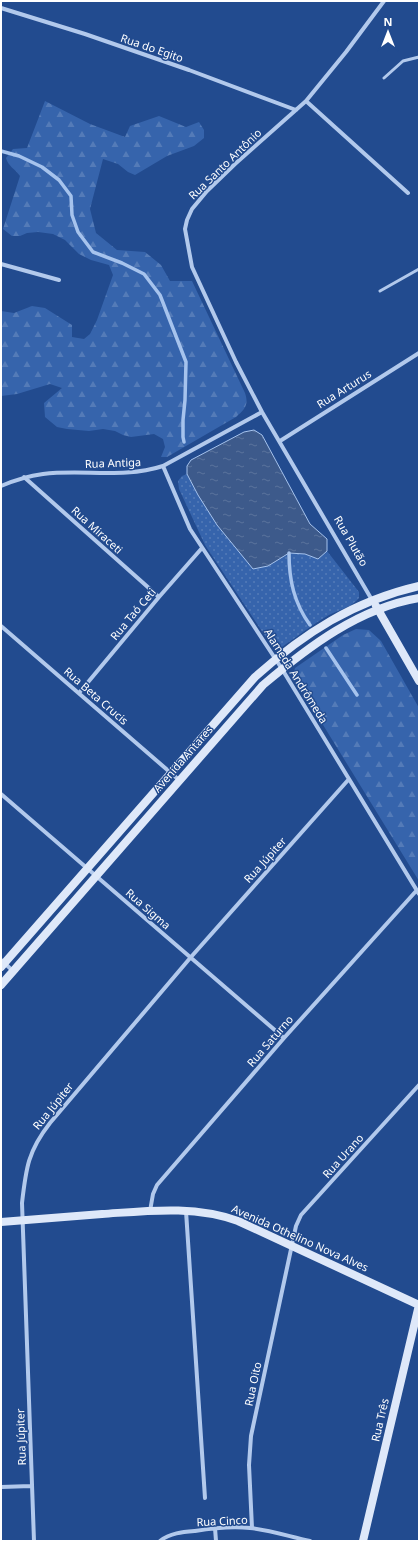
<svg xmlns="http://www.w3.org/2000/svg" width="420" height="1542" font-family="'Noto Sans',sans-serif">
  <defs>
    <pattern id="forest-firs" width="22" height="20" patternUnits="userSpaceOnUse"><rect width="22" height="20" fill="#3664ac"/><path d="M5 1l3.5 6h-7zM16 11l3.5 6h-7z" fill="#547bb8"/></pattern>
    <pattern id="park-dots" width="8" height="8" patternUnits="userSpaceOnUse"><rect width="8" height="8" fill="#3664ac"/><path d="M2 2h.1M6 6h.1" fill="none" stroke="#547bb8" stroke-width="1.8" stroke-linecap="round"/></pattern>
    <pattern id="water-ripples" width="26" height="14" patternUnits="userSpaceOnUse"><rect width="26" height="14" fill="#3d5a8b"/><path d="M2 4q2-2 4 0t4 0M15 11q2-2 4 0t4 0" fill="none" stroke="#5a739c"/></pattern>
  </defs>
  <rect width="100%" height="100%" fill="#224b8f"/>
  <path fill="url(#forest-firs)" d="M45,101L90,124L125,137L130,126L159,116L186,127L199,122L204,130V138L194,146L167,156L135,175L128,172L118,164L103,159L90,209L96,233L117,250L145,252L161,265L170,281H192L245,393C249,405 245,409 236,417L167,457H161L165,447L163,439L154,434L131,437L123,435L115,431L103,429L89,431L67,429L57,427L45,417L44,403L62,388L50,384L17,394L1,396V311L14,313L32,306L45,308L72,325V337L84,339L90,334L97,320L113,275L109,265L91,260L79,254L65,240L53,234L38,232L27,233L20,236H12L3,229L20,176C15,169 8,166 6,158L13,149L27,148Z
    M356,629L369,630L381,641L419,708V881L293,676L295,668L343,635Z"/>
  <path fill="url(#park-dots)" d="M187,474L198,495L268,566C291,552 293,549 318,559L327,551L359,592V598C352,607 339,610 329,615C313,624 298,636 282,647L278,648L271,645L205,545L179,489L178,481L182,476Z"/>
  <path fill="url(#water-ripples)" stroke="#a6c3ed" d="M254,430L262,435L310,524L327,539V551L318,559L305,554L289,553L268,566L253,569L217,525L198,495L187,474V466L191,460L244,432Z"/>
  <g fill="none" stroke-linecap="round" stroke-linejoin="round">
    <path stroke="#a6c3ed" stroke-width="3.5" d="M1,151L19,156L42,167L59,180L71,196L72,215L78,232L93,252L122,263L144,274L160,295L186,362L185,400L183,420V437L184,442
      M289,553C289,580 294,603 310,625
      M326,648L357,695"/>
    <path stroke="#b2c9ec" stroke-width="3" d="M384,78L403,61L419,57
      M380,291L419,269"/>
    <path stroke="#b2c9ec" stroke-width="4" d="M1,8L85,34L189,70L296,110
      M306,101L408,193
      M1,264L59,280
      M280,441L419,353
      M163,466L190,529L282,669L419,894
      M24,477L159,597
      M1,486C15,480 28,476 43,474C83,469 123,479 163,466L262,412
      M372,600L262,412L236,362L192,267L185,229L187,220L192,209L207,191L235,164L306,101L346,52L384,1
      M1,626L179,780
      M79,693L159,597L202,548
      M1,794L284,1038
      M1,960L13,971
      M150,1211L153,1194L157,1185L284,1038L417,890
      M186,1211L205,1498
      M1,1487L31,1486
      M215,1528L216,1541
      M252,1528L249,1465L251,1436L296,1226L301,1215L419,1085
      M34,1541L22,1203C26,1168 28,1151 50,1123L191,957L349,779
      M160,1541C170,1533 183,1532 195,1531C213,1528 232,1526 250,1528C270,1530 291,1537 310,1541"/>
    <path stroke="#dee8f9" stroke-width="8" d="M376,606L419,681
      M1,967L255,677C304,633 354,601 419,586
      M1,985L263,685C308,647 359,608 419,598
      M1,1222C35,1219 68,1217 102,1214C147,1211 194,1205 238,1221L419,1305
      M363,1541L419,1305"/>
  </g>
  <g text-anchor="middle" stroke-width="3" stroke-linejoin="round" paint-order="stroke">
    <g font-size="11" fill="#fff" stroke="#224b8f">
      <text transform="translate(152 48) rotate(19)" y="4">Rua do Egito</text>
      <text transform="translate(225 164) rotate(-44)" y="4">Rua Santo Antônio</text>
      <text transform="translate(344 389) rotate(-32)" y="4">Rua Arturus</text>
      <text transform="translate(113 463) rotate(-2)" y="4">Rua Antiga</text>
      <text transform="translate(97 530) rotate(42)" y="4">Rua Miraceti</text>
      <text transform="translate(351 541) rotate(60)" y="4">Rua Plutão</text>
      <text transform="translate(133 614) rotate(-50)" y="4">Rua Taó Ceti</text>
      <text transform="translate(296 676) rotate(58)" y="4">Alameda Andrômeda</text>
      <text transform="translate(96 696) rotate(41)" y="4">Rua Beta Crucis</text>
      <text transform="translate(183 759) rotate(-49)" y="4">Avenida Antares</text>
      <text transform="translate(265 860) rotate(-48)" y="4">Rua Júpiter</text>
      <text transform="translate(148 909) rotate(41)" y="4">Rua Sigma</text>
      <text transform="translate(270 1041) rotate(-49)" y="4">Rua Saturno</text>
      <text transform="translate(53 1106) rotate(-51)" y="4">Rua Júpiter</text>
      <text transform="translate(343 1156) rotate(-48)" y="4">Rua Urano</text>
      <text transform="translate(300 1238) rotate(24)" y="4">Avenida Othelino Nova Alves</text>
      <text transform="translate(253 1384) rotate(-78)" y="4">Rua Oito</text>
      <text transform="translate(380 1420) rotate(-77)" y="4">Rua Três</text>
      <text transform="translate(21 1437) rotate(-92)" y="4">Rua Júpiter</text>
      <text transform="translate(222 1521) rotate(-3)" y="4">Rua Cinco</text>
    </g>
  </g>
  <rect width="420" height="1542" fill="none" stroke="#ffffff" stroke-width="4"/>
  <g transform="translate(388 32)" stroke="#224b8f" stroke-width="3" paint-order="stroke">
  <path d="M0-3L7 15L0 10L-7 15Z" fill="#ffffff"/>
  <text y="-6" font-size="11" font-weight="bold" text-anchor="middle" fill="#ffffff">N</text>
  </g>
</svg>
